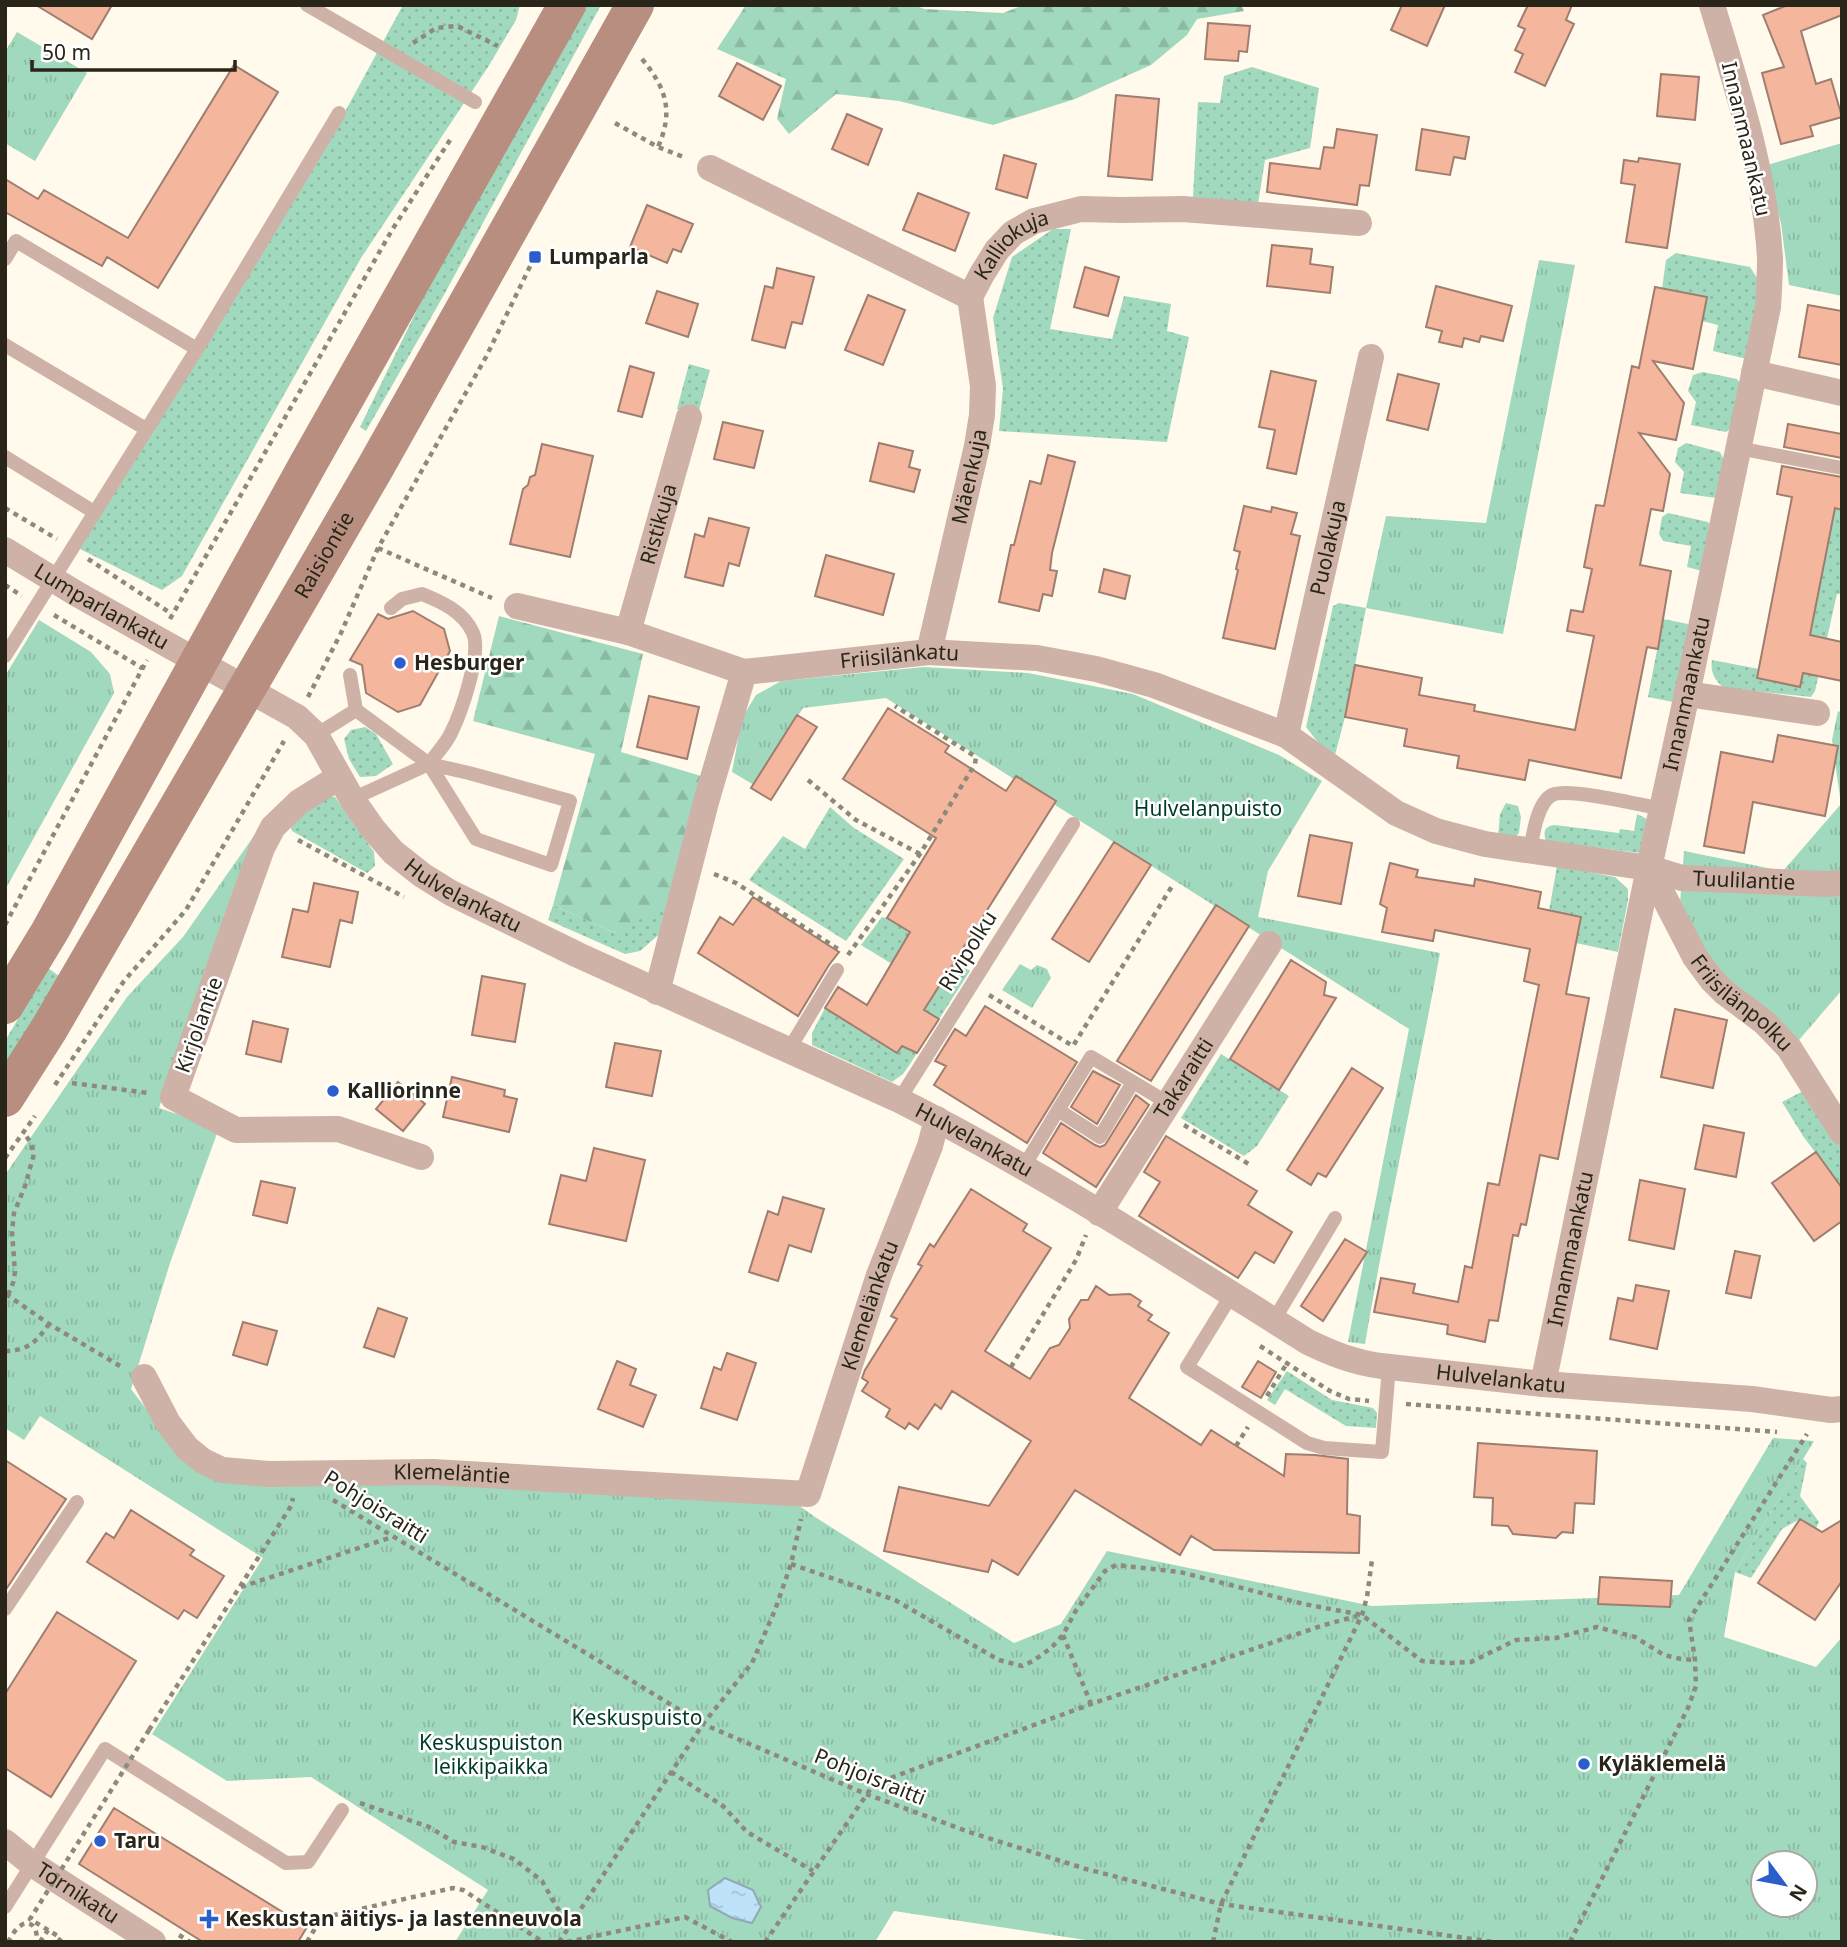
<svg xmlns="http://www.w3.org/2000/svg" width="1847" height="1947" font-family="'Noto Sans',sans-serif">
  <defs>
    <pattern id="grass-dots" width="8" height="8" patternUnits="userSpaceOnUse" patternTransform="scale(1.75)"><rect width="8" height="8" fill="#a1d9be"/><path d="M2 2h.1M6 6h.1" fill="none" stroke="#8bbaa3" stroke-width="1.8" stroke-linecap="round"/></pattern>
    <pattern id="forest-firs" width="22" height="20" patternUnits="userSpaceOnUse" patternTransform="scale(1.75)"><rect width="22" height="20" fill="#a1d9be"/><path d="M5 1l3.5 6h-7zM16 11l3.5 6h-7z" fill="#8bbaa3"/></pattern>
    <pattern id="park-tufts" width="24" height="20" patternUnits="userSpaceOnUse" patternTransform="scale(1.75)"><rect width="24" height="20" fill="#a1d9be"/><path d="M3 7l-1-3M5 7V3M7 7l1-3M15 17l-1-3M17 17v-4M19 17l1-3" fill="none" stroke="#8bbaa3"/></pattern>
    <pattern id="water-ripples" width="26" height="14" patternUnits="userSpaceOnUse" patternTransform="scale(1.75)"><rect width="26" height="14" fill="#bee2f8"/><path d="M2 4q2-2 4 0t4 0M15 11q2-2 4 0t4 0" fill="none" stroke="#a3c2d4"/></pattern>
  </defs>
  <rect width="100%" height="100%" fill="#fffaec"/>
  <path fill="url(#grass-dots)" d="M403,5H520L516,20L488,67L361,258L182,576L162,590L80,549L347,108Z
    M584,5H601L445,293L366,431L360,427L431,281Z
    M1252,67L1319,88L1310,148L1265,160L1258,204L1193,197L1198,102L1220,103L1224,76Z
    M1053,229H1071L1050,329L1112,339L1124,296L1171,304L1167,331L1189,337L1167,442L999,431L1003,389L993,318L1012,257Z
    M1676,253L1750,267L1759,281L1747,359L1713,351L1718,325L1702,321L1662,289L1666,260Z
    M689,364L710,370L698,414L677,409Z
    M1703,372L1737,379L1742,388L1734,426L1726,432L1691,425L1696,402L1688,391L1693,375Z
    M1686,443L1720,452L1726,464L1716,498L1680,493L1684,472L1675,462L1678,448Z
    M1835,508L1842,510V594H1837L1815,691L1811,697L1724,688C1715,680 1710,673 1712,660L1759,669L1757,678L1800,686Z
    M1668,513L1708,522L1713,529L1702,571L1687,567L1691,546L1663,541L1659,534L1662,517Z
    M1339,603L1366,608L1345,717L1335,755L1324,750L1306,727L1333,606Z
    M1663,619L1688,624L1693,628L1678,703L1648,697Z
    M365,727L376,734L393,764L376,776L360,777L349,759L344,739L351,730Z
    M324,794L335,797L374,852L375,866L367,873L292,831L289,822Z
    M1506,803L1518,806L1521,817L1519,833L1511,841L1498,837L1500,814Z
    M830,807L854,828L904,859L846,941L749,880L783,836L805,849Z
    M1637,814L1653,822L1640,853L1546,841C1543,832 1544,826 1555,825L1619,833L1620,829L1634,831Z
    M1557,866L1615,877L1628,889V900L1618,952L1576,943L1580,917L1549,911Z
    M672,893L662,932L640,951L625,954L548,920L553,905L615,933Z
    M882,917L887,918L970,971L910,1064L903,1074L892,1082L812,1045V1033L825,1008L897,1053L936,991L861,945Z
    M48,968L59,976L5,1067V1041Z
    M1221,1054L1289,1096L1257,1146L1244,1156L1181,1118Z
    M1805,1090L1842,1145V1188L1803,1136L1782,1102Z
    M1287,1371L1332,1400L1373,1408L1377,1413L1376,1428L1346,1426L1285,1389L1275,1405L1267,1400Z
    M1803,1459L1807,1463L1800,1496L1819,1522L1816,1528L1800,1519L1782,1529L1751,1578L1735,1572Z"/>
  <path fill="url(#forest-firs)" d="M746,5H914L924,9L1003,13L1024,5H1241L1244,11L1197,19L1187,35L1151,65L1075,99L993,125L899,101L836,94L789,134L777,119L786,79L717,49Z
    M499,616L643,654L621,752L701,776L672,893L650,914L615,933L553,905L595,754L473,721Z"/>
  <path fill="url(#park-tufts)" fill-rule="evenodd" d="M17,32L87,73L35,161L5,143V52Z
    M1842,143V296L1789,285L1781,223L1764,166Z
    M1539,260L1575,265L1503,634L1366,608L1386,516L1486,523Z
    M39,620L91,652L110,674L114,693L5,890V676Z
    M924,667L1028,673L1133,694L1279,755L1322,781L1268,871L1258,917L1440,953C1416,1084 1387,1213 1365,1344L1348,1342L1409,1029L886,698L803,708L754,785L732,772L742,718L756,695L781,681Z
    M1838,711L1842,713V990L1799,1040L1741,992L1712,964L1680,904L1684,851L1783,871L1841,804L1832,740Z
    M256,833L159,1108L219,1128L170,1263L131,1389L184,1458L422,1482L797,1504L815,1517L1014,1643L1061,1624L1107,1551L1372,1606L1679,1595L1773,1438L1814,1441L1735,1572L1724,1637L1816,1667L1842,1637V1942H1099L894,1911L875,1942H455L488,1890L311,1777L227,1781L152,1734L263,1558L40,1416L24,1440L5,1428V1175L127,997L183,937ZM1763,1863H1805V1905H1763Z
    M1020,964L1031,970L1037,965L1047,969L1051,978L1032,1008L1002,990Z"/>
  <path fill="url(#water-ripples)" stroke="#91a9b5" stroke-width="2" d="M725,1878L753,1890L761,1907L752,1923L732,1918L710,1906L708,1890Z"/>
  <path fill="#f4b79d" stroke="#9f7d6f" stroke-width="2" d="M36,5H112L92,39Z
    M1402,5H1445L1427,46L1391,30Z
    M1528,5H1572L1566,20L1574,24L1545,86L1515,72L1523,54L1515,50L1525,29L1518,26Z
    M1788,5H1842V15L1801,31L1816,84L1831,79L1842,117L1810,126L1813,136L1781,144L1762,73L1784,67L1763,15Z
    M1208,23L1250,26L1247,52L1239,51L1238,61L1205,59Z
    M737,63L781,86L763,120L719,96Z
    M234,65L278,92L158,288L107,257L102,266L5,212V179L38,199L44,190L128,238Z
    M1661,74L1699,77L1695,120L1657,116Z
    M1116,95L1159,99L1152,180L1108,176Z
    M847,114L882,129L868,165L832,149Z
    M1337,129L1377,135L1369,186L1360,185L1357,205L1267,192L1270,163L1320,169L1324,147L1334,148Z
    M1422,129L1469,137L1465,159L1454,157L1450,175L1416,170Z
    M1004,155L1036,164L1027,198L996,189Z
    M1639,158L1680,164L1667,248L1626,242L1635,185L1621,183L1624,160L1638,162Z
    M918,193L969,213L955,251L903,230Z
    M647,205L693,224L681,252L673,249L667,263L630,247Z
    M1272,245L1312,249L1310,264L1333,267L1330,293L1267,286Z
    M1085,267L1119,277L1108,316L1074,307Z
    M777,268L814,277L802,324L792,322L785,348L752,340L765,286L773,288Z
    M1436,286L1512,306L1503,341L1481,336L1479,342L1464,338L1462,347L1439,342L1442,331L1426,327Z
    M1655,287L1707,297L1693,369L1653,361L1684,403L1676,440L1639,433L1670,474L1663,511L1651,509L1640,565L1671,571L1658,649L1647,647L1621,778L1529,760L1525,780L1457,768L1459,756L1404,746L1407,729L1345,717L1355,665L1422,678L1419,695L1475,705L1474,711L1575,730L1594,636L1567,631L1571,610L1583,612L1592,569L1584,567L1596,505L1604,506L1632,366L1639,368Z
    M657,291L698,304L688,337L646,323Z
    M868,295L905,310L883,365L845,350Z
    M1808,305L1842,311V365L1799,357Z
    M630,366L654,373L642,417L618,411Z
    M1271,371L1316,381L1296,474L1267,468L1275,430L1259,427Z
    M1398,374L1439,384L1428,430L1387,420Z
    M723,422L763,431L754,468L714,459Z
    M1788,424L1842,434V458L1784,447Z
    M879,443L913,451L909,467L920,470L914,492L870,481Z
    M542,444L593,456L570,557L510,544L523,489L528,485L530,477L535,475Z
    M1048,455L1075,462L1052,553L1050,570L1057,571L1052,596L1043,594L1039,611L999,602L1011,545H1014L1030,481L1041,484Z
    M1782,466L1842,477V510L1835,508L1810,635L1842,642V681L1803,673L1800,687L1757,678L1792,497L1777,494Z
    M1244,506L1271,512L1272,507L1297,513L1291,534L1300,536L1275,649L1223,638L1238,570L1236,569L1240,552L1234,550Z
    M709,518L749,528L739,566L729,563L723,586L685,577L695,534L704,537Z
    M826,555L894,574L883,615L815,596Z
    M1104,569L1130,576L1125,599L1099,592Z
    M413,611L444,629L450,651L420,705L398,712L366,693L362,665L350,660L378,614L388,619Z
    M649,696L699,707L687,759L637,747Z
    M888,708L949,746L945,752L1006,791L1016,776L1056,801L924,1010L939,1019L917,1053L902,1046L897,1053L825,1008L838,987L867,1005L910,932L887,918L936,838L843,779Z
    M797,715L817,727L771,800L751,788Z
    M1778,735L1838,746L1825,816L1753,802L1744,853L1704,846L1721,752L1773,762Z
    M1310,835L1352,843L1341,904L1298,896Z
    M1114,842L1151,865L1089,962L1052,939Z
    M1390,863L1418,870L1416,877L1474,886L1475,879L1541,892L1538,908L1581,917L1566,994L1589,998L1558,1159L1540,1155L1526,1225L1521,1224L1518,1236L1513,1235L1498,1321L1489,1320L1485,1342L1447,1334L1448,1325L1374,1312L1381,1278L1415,1284L1413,1293L1458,1302L1465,1266L1472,1268L1488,1183L1499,1185L1539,985L1524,981L1530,949L1435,930L1433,941L1382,932L1387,908L1380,904Z
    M314,883L358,892L352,923L340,920L330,967L282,957L293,909L308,912Z
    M753,897L839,952L829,965L798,1016L698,953L720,917L733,925Z
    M1216,905L1249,926L1151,1081L1117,1061Z
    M1291,960L1326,982L1324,995L1336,998L1279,1090L1230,1059Z
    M482,976L525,984L515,1042L472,1035Z
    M985,1006L1077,1062L1027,1143L934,1085L946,1066L935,1061L955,1029L966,1036Z
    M1675,1009L1727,1020L1713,1088L1661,1077Z
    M253,1021L288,1029L281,1062L246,1054Z
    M615,1043L661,1051L652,1096L606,1087Z
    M1352,1068L1383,1088L1326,1177L1318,1173L1311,1185L1287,1170Z
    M1093,1071L1120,1085L1097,1124L1071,1107Z
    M452,1077L505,1090L504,1096L517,1099L509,1132L443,1117Z
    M398,1082L425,1104L403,1131L376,1109Z
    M1136,1095L1149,1105L1096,1187L1043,1153L1061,1123L1095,1145L1100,1147L1105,1145Z
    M1704,1125L1744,1133L1736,1177L1695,1169Z
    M1166,1136L1257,1191L1248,1205L1292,1232L1274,1263L1255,1252L1238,1278L1139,1216L1160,1182L1144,1172Z
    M594,1148L645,1160L626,1241L549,1224L561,1175L586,1181Z
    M1816,1152L1842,1188V1221L1814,1241L1772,1183Z
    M1640,1180L1685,1189L1674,1249L1629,1240Z
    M261,1181L295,1188L287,1223L253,1215Z
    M971,1189L1027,1224L1023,1231L1051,1248L985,1351L1030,1379L1050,1348L1059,1345L1070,1328L1069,1319L1081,1300H1088L1096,1286L1109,1295L1130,1294L1141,1301L1138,1306L1152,1315L1148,1320L1169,1333L1129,1398L1201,1445L1211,1430L1284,1476L1286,1454L1315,1455L1348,1459L1347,1514L1360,1516L1359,1553L1214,1550L1191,1536L1180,1555L1075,1490L1018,1575L992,1560L988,1572L884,1551L899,1487L989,1506L1031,1441L952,1391L941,1409L935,1404L918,1429L909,1423L905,1429L886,1417L890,1409L862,1391L868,1382L862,1378L865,1370L897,1319L891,1316L922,1266L918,1264L930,1244L934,1247Z
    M783,1197L824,1209L811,1252L789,1245L778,1281L749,1272L768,1211L778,1215Z
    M1345,1239L1367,1252L1323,1321L1301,1306Z
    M1735,1251L1760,1256L1751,1298L1726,1293Z
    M1636,1285L1669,1291L1657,1349L1610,1339L1618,1298L1633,1301Z
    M378,1308L407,1318L394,1357L364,1347Z
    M243,1322L277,1331L267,1365L233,1355Z
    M727,1353L756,1363L737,1420L701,1408L714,1367L721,1370Z
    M617,1361L636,1369L630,1385L656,1395L643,1427L598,1409Z
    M1258,1361L1276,1372L1261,1398L1242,1387Z
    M1478,1443L1597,1451L1594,1504L1575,1503L1573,1533L1562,1532L1556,1538L1513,1534L1508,1526L1492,1525L1493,1498L1474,1497Z
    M5,1460L66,1499L5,1591Z
    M131,1510L194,1550L190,1555L224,1576L197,1618L184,1610L178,1619L87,1562L106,1533L114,1538Z
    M1800,1519L1822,1532L1842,1520V1581L1815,1620L1758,1583Z
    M1600,1577L1672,1581L1670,1607L1598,1604Z
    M57,1612L136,1661L51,1797L5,1768V1694Z
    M114,1808L307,1927L298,1942H203L79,1864Z"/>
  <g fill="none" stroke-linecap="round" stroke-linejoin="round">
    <path stroke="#8d897b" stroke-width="4.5" stroke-dasharray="5 5" stroke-linecap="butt" d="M413,43L436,28L457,26L498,46
      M642,59C666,88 674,111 658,147
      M615,123L658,147L686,158
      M5,508L57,539
      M378,548L492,598
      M88,559L172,614
      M5,585L22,596
      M54,615L142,668
      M170,619L392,230L450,140
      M308,697L341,633L378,548L486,357L538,250
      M808,780L856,820L920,854
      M298,840L404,897
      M714,874L736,883L838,949
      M5,925L147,660
      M848,955L920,854L975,764L976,757L895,706
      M989,995L1073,1046L1174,883
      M72,1083L148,1093
      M55,1085L124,981L186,910L284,741
      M1184,1125L1252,1166
      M5,1158L35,1116
      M6,1294L49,1324L120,1366
      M8,1295L13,1283L15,1272L12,1232L14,1213L25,1186L34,1154L31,1143L24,1133
      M1260,1346L1330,1391L1349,1399L1369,1401
      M5,1351C28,1351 37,1341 49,1324
      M1011,1367L1076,1260L1086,1235
      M1267,1396L1287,1363
      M1406,1404L1777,1432
      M1236,1446L1248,1427
      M333,1500L703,1724L866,1794L972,1833L1086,1869L1221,1904L1494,1942
      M791,1564L895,1600L999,1660L1022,1666L1033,1661L1051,1648L1063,1635L1075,1612L1105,1571L1116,1565L1180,1572L1304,1604L1362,1615L1422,1661L1448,1663L1471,1662L1516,1640L1556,1638L1597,1627L1635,1637L1664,1655L1681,1659L1695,1660
      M241,1587L392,1537
      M1063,1635L1091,1704
      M149,1730L291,1506L293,1498
      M671,1772L723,1806L747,1832L813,1871
      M360,1803L429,1827L454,1842L482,1847L514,1859L542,1881L569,1928
      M179,1935L190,1942
      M8,1942C11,1937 15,1929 20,1926C32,1917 39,1932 36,1942
      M40,1942L48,1930
      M307,1942L321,1918L453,1888L463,1890L543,1942
      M559,1942L703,1724L752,1663L775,1610L791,1564L801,1519
      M567,1942L685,1917L732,1942
      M765,1942L874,1784L1091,1704L1324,1625L1357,1616
      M1213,1942L1221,1904L1362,1615L1367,1597L1372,1560
      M1570,1942L1688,1708L1696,1686L1695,1660L1689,1620L1807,1434"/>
    <path stroke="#ceb2a7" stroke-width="14" d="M307,5L475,102
      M5,259L16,241L197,349
      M5,345L146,429
      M1738,448L1842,468
      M5,457L94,512
      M391,608L402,599L422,594C442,602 464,612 473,633C482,653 461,713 451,733C446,744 436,754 429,764
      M5,656L197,349L339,113
      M350,675L356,710
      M316,735L356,710L429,764L469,773L570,801L551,865L476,839L429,764L352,799
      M1530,851C1533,835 1537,803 1552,795C1568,787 1641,805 1662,809
      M788,1051L837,970
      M899,1100L1073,824
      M1058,1110L1091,1057L1133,1082
      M1023,1168L1058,1110L1100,1137L1133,1082L1168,1103
      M1232,1294L1187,1367L1307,1443L1324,1448L1382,1452L1389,1367
      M1274,1320L1335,1218
      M5,1609L77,1502
      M5,1907L105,1749L286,1863L308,1862L342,1810"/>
    <g stroke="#ceb2a7" stroke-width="26">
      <path id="s1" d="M710,168L970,297L982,274L997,250L1013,233L1034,221L1081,209L1122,210L1183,209L1359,223"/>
      <path d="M1754,373L1842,393"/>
      <path id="s2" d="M5,550L77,594L297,717L316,735L352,799L373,829L393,852L422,875L451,893L578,955L899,1100C1040,1171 1174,1258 1308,1342C1333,1354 1353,1362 1381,1366L1543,1384L1752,1399L1831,1410L1842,1409"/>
      <path d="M517,606L628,632L744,672"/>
      <path id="s3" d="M628,632L689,417"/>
      <path id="s4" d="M929,652L977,446L982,415L983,386L970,297"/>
      <path d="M1687,694L1817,713"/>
      <path id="s5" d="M1286,735L1371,357"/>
      <path d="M339,777L299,802L273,827L262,848L173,1097L236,1130L338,1129L421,1157"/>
      <path id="s6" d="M1649,868L1695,957L1712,980L1724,992L1764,1022L1789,1048L1842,1132"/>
      <path id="s7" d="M657,992L706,802L744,672L929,652L1037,658L1096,669L1154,685L1286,735L1396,813L1436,831L1485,844L1649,868L1682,878L1825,884L1842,883"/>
      <path id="s8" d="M1099,1213L1269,944"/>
      <path id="s9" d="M144,1377L168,1423L187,1448L203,1461L222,1470L269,1474L433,1472L808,1494L879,1275L930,1146L937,1119"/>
      <path id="s10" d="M1543,1384L1649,868L1687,694L1768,307C1769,291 1770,274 1770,258C1765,172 1737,88 1712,5"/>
      <path id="s11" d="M5,1842L32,1864L153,1942"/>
    </g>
    <g stroke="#b78e7f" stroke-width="38">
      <path d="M5,1005L50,931L308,464L567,5"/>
      <path id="s12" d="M5,1098L49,1029L375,468L635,5"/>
    </g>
    <path stroke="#8d897b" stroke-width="4.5" stroke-dasharray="5 5" stroke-linecap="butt" d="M58,1942L61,1938L30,1919L149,1730"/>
  </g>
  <g fill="#2a5ecc" stroke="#fff" stroke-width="2.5">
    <rect x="528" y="250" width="14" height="14" rx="3.5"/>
    <circle cx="400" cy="663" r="7"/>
    <circle cx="333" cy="1091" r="7"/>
    <circle cx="1584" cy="1764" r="7"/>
    <circle cx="100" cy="1841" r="7"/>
    <path d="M205.5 1908.5h7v7h7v7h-7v7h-7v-7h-7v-7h7z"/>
  </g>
  <g text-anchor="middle" stroke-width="5" stroke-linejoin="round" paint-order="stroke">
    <g font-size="21" fill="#292518" stroke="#fff">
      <text transform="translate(1746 139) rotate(77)" y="7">Innanmaankatu</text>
      <text dy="7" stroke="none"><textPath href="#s1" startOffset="359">Kalliokuja</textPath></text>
      <text dy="7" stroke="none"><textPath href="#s4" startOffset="180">Mäenkuja</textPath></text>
      <text dy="7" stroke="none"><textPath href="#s3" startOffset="112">Ristikuja</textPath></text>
      <text dy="7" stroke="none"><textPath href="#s5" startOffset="192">Puolakuja</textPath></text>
      <text dy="7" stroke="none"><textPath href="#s12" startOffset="630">Raisiontie</textPath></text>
      <text dy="7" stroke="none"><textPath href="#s2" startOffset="112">Lumparlankatu</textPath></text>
      <text dy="7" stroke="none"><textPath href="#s7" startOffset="488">Friisilänkatu</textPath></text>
      <text dy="7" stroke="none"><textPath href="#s10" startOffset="705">Innanmaankatu</textPath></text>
      <text dy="7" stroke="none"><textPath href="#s7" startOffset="1379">Tuulilantie</textPath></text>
      <text dy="7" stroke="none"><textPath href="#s2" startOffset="586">Hulvelankatu</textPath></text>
      <text transform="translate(968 951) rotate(-58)" y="7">Rivipolku</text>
      <text dy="7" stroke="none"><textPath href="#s6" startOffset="166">Friisilänpolku</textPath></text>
      <text transform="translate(199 1025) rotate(-70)" y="7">Kirjolantie</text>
      <text dy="7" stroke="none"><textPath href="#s8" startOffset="159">Takaraitti</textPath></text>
      <text dy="7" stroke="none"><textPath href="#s2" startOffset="1153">Hulvelankatu</textPath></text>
      <text dy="7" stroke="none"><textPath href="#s10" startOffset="138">Innanmaankatu</textPath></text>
      <text dy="7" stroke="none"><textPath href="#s9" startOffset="910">Klemelänkatu</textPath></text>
      <text dy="7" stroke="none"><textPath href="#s2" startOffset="1741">Hulvelankatu</textPath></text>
      <text dy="7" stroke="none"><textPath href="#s9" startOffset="355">Klemeläntie</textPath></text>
      <text transform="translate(376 1507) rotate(32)" y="7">Pohjoisraitti</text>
      <text transform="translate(870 1777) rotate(22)" y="7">Pohjoisraitti</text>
      <text dy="7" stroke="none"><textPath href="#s11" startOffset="89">Tornikatu</textPath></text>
    </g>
    <g font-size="21" font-weight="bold" fill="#292518" stroke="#fff" text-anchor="start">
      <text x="549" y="264">Lumparla</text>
      <text x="414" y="670">Hesburger</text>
      <text x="347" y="1098">Kalliorinne</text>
      <text x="1598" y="1771">Kyläklemelä</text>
      <text x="114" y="1848">Taru</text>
      <text x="225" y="1926">Keskustan äitiys- ja lastenneuvola</text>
    </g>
    <g font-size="21" fill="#013b28" stroke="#fff">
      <text x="1208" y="816">Hulvelanpuisto</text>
      <text x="637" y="1725">Keskuspuisto</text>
      <text x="491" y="1750">Keskuspuiston<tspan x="491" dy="24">leikkipaikka</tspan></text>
    </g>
  </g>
  <rect width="1847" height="1947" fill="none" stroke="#292518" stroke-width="14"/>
  <g transform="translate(1784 1884) rotate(122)"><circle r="33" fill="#ffffff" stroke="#a9a8a3" stroke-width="2"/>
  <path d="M0-5L12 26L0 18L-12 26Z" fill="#2a5ecc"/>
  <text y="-10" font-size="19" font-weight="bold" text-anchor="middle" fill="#292518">N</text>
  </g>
  <path d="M32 60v10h203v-10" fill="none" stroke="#292518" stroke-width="3.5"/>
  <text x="42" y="60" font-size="21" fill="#292518" stroke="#ffffff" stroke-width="5" paint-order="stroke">50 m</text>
</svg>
